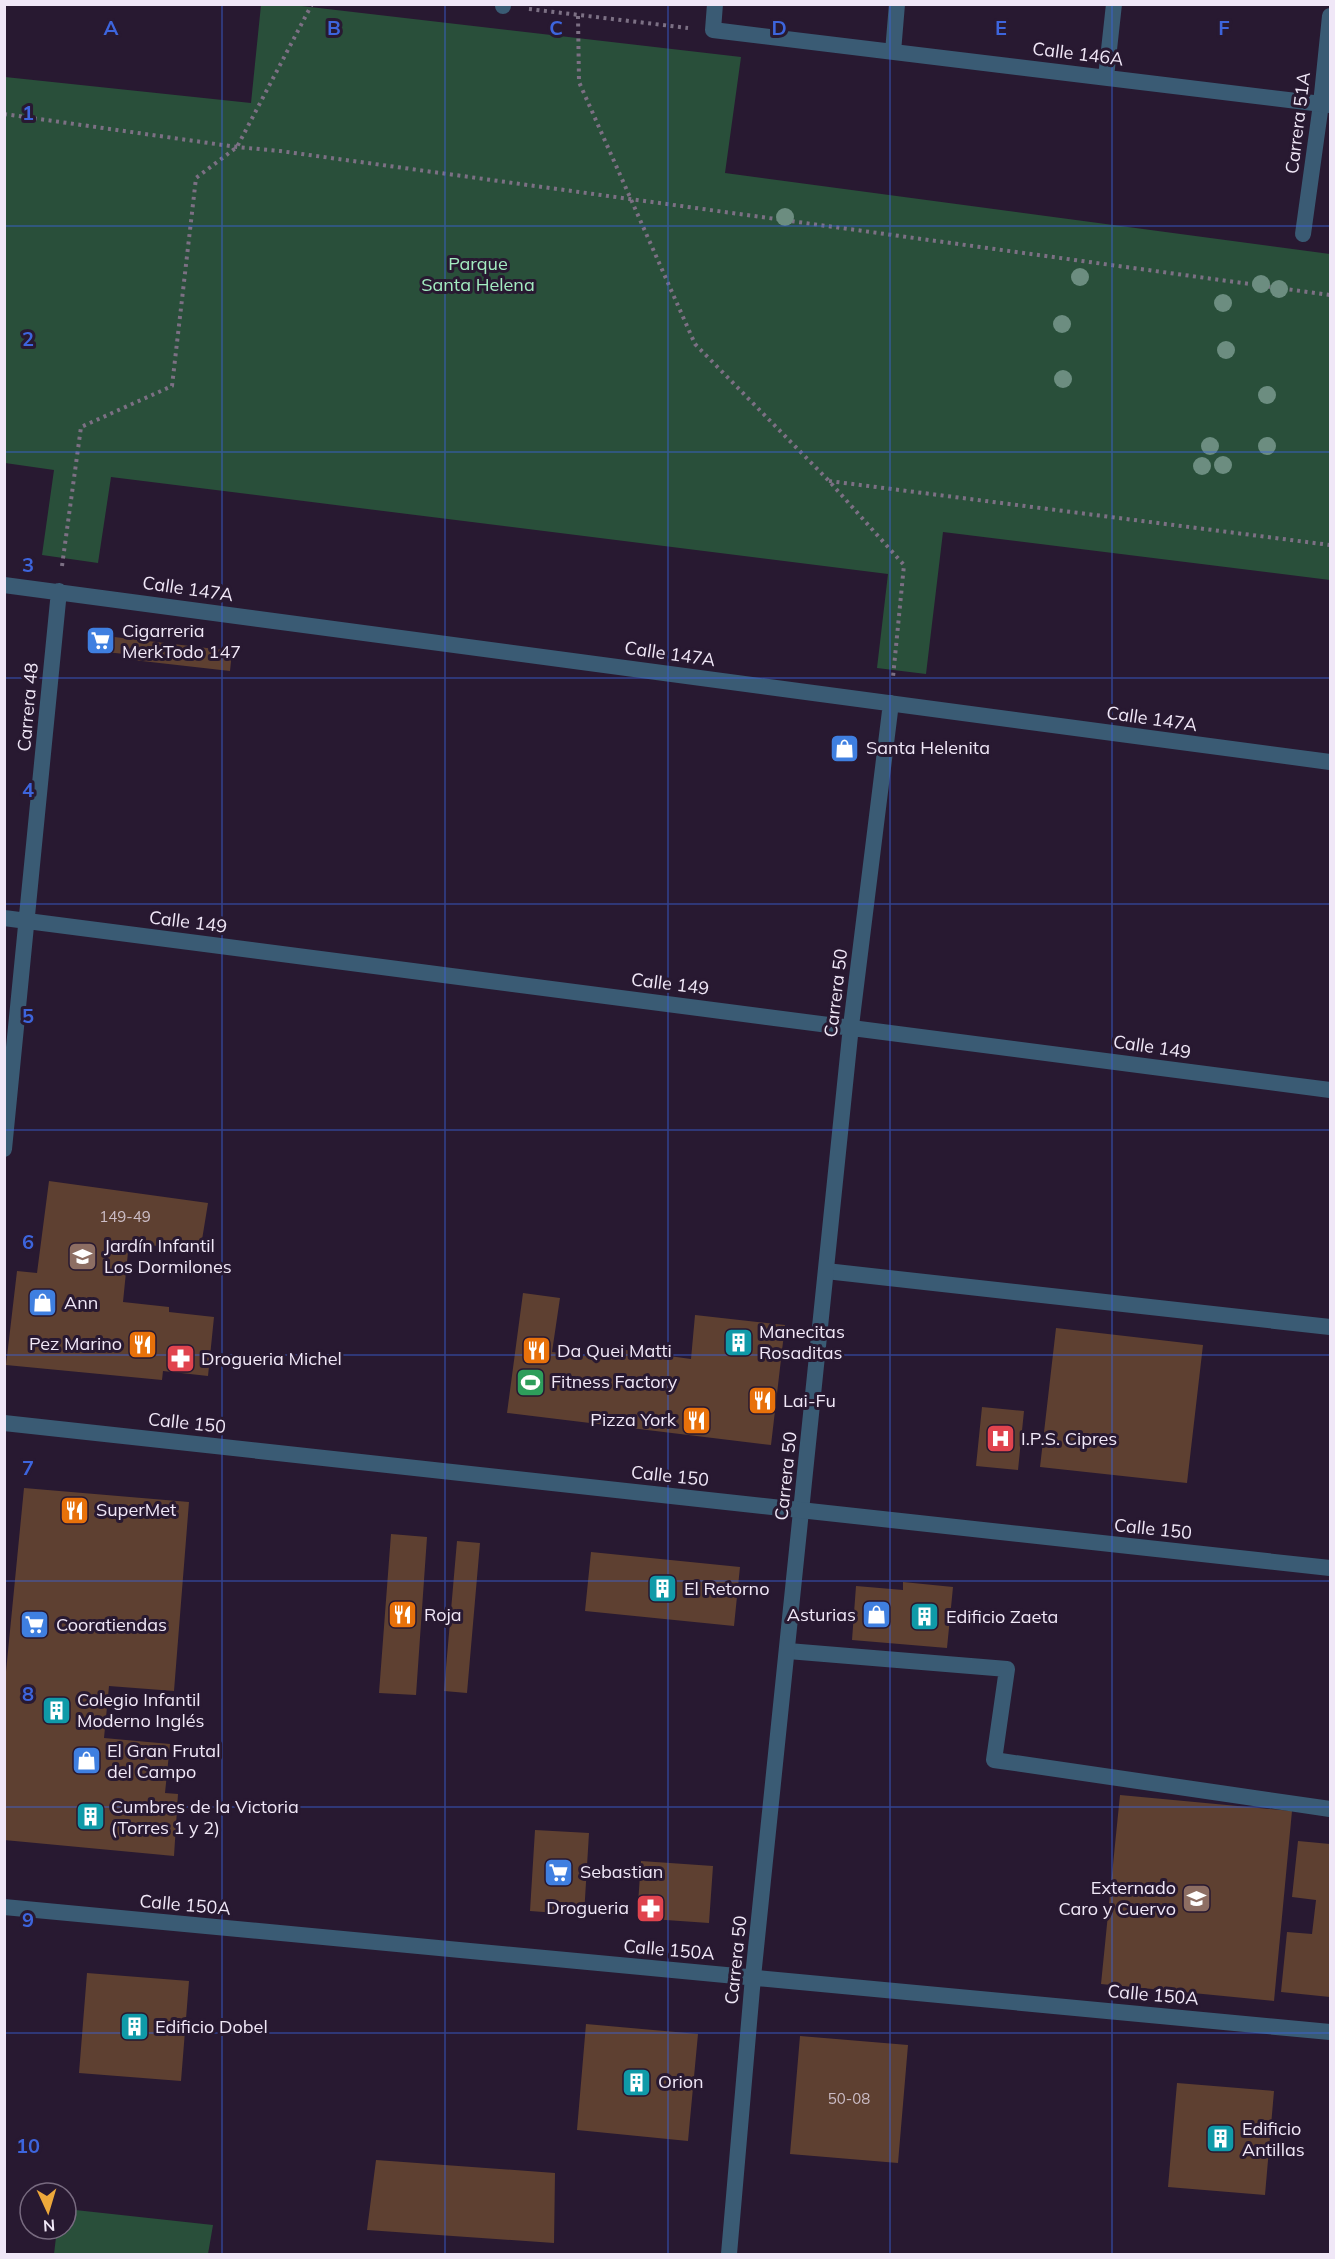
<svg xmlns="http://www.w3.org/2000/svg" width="1335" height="2259" font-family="Mulish,sans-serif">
  <rect width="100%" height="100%" fill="#281931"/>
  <path fill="#294f3a" d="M261,5H293L741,57L725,173L1330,254V580L943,532L926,674L877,668L888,574L111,477L98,563L42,555L54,470L5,463V77L251,103Z
    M66,2209L213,2225L208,2254H54L57,2229H66Z"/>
  <path fill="#5e4031" d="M89,634L232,651L230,671L133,660L134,655L87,650Z
    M836,735L854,740L856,744L855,755L833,752Z
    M49,1181L208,1203L200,1252L129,1242L123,1302L169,1307V1312L214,1317L208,1376L163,1371L162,1380L6,1365L17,1271L37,1273Z
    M523,1293L560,1298L552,1352L594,1357L596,1346L691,1359L695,1315L785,1325L771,1445L507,1413Z
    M1056,1328L1203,1345L1187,1483L1040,1467Z
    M982,1407L1024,1411L1018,1470L976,1466Z
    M24,1488L189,1502L174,1691L109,1686L104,1738L170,1744L165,1793L178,1794L174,1856L4,1840V1692Z
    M391,1534L427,1537L416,1695L379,1693Z
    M457,1541L480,1543L467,1693L444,1691Z
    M591,1552L740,1567L734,1626L585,1611Z
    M903,1582L953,1587L947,1648L852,1640L856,1586L903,1590Z
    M1120,1795L1292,1811L1274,2001L1101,1984Z
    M535,1830L589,1833L584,1915L530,1911Z
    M1298,1841L1330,1844V1997L1281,1992L1287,1932L1312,1934L1316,1900L1292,1897Z
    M641,1861L713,1866L709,1923L637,1918Z
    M87,1973L189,1981L181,2081L79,2073Z
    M586,2024L698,2034L688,2141L577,2130Z
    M800,2036L908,2045L898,2163L790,2154Z
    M1177,2083L1274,2091L1265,2195L1168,2187Z
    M376,2160L555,2173L554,2243L367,2230Z"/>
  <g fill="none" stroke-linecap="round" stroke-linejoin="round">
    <path stroke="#7c7084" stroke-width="4" stroke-dasharray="3 4.5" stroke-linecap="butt" d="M529,9L688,28
      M578,16L579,82L695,344L829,481L904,565L893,677
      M4,114L237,147L280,151L1330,295
      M829,481L1330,545
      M62,566L81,427L172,386L196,178L237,147L312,4"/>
    <path stroke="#3a5b74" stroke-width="16" d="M1303,234L1321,104"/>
    <path stroke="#3a5b74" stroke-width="16" d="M826,1271L1330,1327
      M788,1651L1007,1669L994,1760L1330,1809"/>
    <path stroke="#3a5b74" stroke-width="16" d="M715,4L713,30L1330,105
      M503,6V4
      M893,52L897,4
      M1106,77L1114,4
      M1321,104L1330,16
      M4,585L1330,762
      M4,918L1330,1090
      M4,1149L59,591
      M4,1907L1330,2032
      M729,2254L753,1977L851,1026L891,703"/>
    <path stroke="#3a5b74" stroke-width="16" d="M4,1423L1330,1568"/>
  </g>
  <g fill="#6c8d80">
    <circle cx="785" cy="217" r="9"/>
    <circle cx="1080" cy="277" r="9"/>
    <circle cx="1261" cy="284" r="9"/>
    <circle cx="1279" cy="289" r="9"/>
    <circle cx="1223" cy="303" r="9"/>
    <circle cx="1062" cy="324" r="9"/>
    <circle cx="1226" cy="350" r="9"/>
    <circle cx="1063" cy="379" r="9"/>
    <circle cx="1267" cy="395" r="9"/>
    <circle cx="1210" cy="446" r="9"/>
    <circle cx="1267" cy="446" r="9"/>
    <circle cx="1223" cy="465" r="9"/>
    <circle cx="1202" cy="466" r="9"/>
  </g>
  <path fill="none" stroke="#3d65dd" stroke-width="1.5" stroke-opacity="0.55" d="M222,4V2254M445,4V2254M668,4V2254M890,4V2254M1112,4V2254M4,226H1330M4,452H1330M4,678H1330M4,904H1330M4,1130H1330M4,1355H1330M4,1581H1330M4,1807H1330M4,2033H1330"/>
  <defs>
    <symbol id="supermarket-square" viewBox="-11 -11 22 22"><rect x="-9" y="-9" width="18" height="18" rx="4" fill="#3f7fe0" stroke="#281931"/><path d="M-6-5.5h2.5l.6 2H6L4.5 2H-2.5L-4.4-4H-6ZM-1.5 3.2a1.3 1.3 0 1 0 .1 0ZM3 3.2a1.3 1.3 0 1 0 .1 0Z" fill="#fff"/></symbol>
    <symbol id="shop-square" viewBox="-11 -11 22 22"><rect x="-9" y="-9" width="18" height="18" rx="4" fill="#3f7fe0" stroke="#281931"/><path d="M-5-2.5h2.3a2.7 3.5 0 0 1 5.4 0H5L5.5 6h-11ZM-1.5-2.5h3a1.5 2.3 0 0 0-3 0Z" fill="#fff"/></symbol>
    <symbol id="school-square" viewBox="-11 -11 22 22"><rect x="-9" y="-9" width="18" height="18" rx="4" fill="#8d6e63" stroke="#281931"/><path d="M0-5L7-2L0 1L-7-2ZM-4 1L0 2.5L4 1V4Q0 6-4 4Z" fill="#fff"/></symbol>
    <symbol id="building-square" viewBox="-11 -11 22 22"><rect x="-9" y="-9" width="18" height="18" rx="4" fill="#0f9aa8" stroke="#281931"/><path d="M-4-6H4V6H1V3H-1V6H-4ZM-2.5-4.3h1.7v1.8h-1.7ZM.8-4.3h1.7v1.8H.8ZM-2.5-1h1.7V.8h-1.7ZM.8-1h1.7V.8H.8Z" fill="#fff"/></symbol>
    <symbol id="restaurant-square" viewBox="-11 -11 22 22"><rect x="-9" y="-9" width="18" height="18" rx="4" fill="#e8710a" stroke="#281931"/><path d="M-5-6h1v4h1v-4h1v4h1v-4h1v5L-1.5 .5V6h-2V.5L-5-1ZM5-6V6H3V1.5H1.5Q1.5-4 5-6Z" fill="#fff"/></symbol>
    <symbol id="pharmacy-square" viewBox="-11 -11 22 22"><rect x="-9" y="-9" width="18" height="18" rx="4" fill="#e0444e" stroke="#281931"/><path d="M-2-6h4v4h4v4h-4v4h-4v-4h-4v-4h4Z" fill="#fff"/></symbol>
    <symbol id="stadium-square" viewBox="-11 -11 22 22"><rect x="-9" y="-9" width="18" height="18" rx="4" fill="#2e9e5b" stroke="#281931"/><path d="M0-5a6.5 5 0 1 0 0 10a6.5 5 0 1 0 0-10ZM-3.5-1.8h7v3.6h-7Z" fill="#fff"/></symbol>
    <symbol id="hospital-square" viewBox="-11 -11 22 22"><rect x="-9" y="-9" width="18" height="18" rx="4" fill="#e0444e" stroke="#281931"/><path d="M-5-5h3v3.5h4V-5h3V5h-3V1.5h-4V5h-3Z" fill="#fff"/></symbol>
  </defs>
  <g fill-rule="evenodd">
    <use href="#supermarket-square" x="84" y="624" width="33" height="33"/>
    <use href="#shop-square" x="828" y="732" width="33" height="33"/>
    <use href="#school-square" x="66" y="1240" width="33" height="33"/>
    <use href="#shop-square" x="26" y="1286" width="33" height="33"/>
    <use href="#building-square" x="722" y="1326" width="33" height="33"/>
    <use href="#restaurant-square" x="126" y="1328" width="33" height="33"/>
    <use href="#restaurant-square" x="520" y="1334" width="33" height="33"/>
    <use href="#pharmacy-square" x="164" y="1342" width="33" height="33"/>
    <use href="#stadium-square" x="514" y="1366" width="33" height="33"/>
    <use href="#restaurant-square" x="746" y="1384" width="33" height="33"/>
    <use href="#restaurant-square" x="680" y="1404" width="33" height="33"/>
    <use href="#hospital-square" x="984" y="1422" width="33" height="33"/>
    <use href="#restaurant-square" x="58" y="1494" width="33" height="33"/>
    <use href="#building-square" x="646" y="1572" width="33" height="33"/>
    <use href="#restaurant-square" x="386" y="1598" width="33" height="33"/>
    <use href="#shop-square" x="860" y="1598" width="33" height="33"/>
    <use href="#building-square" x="908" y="1600" width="33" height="33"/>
    <use href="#supermarket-square" x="18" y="1608" width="33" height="33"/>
    <use href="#building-square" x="40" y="1694" width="33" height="33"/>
    <use href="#shop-square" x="70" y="1744" width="33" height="33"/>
    <use href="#building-square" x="74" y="1800" width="33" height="33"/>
    <use href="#supermarket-square" x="542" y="1856" width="33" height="33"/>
    <use href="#school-square" x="1180" y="1882" width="33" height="33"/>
    <use href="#pharmacy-square" x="634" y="1892" width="33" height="33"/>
    <use href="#building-square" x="118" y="2010" width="33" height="33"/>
    <use href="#building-square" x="620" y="2066" width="33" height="33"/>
    <use href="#building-square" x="1204" y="2122" width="33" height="33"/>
  </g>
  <g text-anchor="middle" stroke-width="6" stroke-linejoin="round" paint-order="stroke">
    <g font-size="15" fill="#ccbdc6">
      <text x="125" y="1222">149-49</text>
      <text x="849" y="2104">50-08</text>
    </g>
    <g font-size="18" fill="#f0e7f7" stroke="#281931">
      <text transform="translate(1078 54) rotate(7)" y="6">Calle 146A</text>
      <text transform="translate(1298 123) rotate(-83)" y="6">Carrera 51A</text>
      <text transform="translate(188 589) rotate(8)" y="6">Calle 147A</text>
      <text transform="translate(670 654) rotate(8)" y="6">Calle 147A</text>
      <text transform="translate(28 707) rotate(-85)" y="6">Carrera 48</text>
      <text transform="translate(1152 719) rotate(8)" y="6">Calle 147A</text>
      <text transform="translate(188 922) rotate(7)" y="6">Calle 149</text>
      <text transform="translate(670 984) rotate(7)" y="6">Calle 149</text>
      <text transform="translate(836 993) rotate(-83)" y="6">Carrera 50</text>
      <text transform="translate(1152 1047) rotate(8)" y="6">Calle 149</text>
      <text transform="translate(187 1423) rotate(6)" y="6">Calle 150</text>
      <text transform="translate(670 1476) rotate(6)" y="6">Calle 150</text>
      <text transform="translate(786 1476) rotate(-84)" y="6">Carrera 50</text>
      <text transform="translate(1153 1529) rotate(6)" y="6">Calle 150</text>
      <text transform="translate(185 1905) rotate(5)" y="6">Calle 150A</text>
      <text transform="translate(669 1950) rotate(5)" y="6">Calle 150A</text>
      <text transform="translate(736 1960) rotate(-84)" y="6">Carrera 50</text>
      <text transform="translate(1153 1995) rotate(5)" y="6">Calle 150A</text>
    </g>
    <g font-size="18" fill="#a3ecc1" stroke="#281931">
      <text x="478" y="270">Parque<tspan x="478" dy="21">Santa Helena</tspan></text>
    </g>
    <g font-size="18" fill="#f0e7f7" stroke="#281931" text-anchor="start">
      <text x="122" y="637">Cigarreria<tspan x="122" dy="21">MerkTodo 147</tspan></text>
      <text x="866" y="754">Santa Helenita</text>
      <text x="104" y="1252">Jardín Infantil<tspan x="104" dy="21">Los Dormilones</tspan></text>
      <text x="64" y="1309">Ann</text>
      <text x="759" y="1338">Manecitas<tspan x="759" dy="21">Rosaditas</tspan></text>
      <text x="122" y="1350" text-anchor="end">Pez Marino</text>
      <text x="557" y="1357">Da Quei Matti</text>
      <text x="201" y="1365">Drogueria Michel</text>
      <text x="551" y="1388">Fitness Factory</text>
      <text x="783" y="1407">Lai-Fu</text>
      <text x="676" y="1426" text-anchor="end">Pizza York</text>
      <text x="1021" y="1445">I.P.S. Cipres</text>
      <text x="96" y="1516">SuperMet</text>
      <text x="684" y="1595">El Retorno</text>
      <text x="424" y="1621">Roja</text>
      <text x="856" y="1621" text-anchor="end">Asturias</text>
      <text x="946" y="1623">Edificio Zaeta</text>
      <text x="56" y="1631">Cooratiendas</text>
      <text x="77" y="1706">Colegio Infantil<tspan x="77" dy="21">Moderno Inglés</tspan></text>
      <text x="107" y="1757">El Gran Frutal<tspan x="107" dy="21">del Campo</tspan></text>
      <text x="111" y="1813">Cumbres de la Victoria<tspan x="111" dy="21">(Torres 1 y 2)</tspan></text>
      <text x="580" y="1878">Sebastian</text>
      <text x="1176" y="1894" text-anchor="end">Externado<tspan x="1176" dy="21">Caro y Cuervo</tspan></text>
      <text x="629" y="1914" text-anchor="end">Drogueria</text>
      <text x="155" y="2033">Edificio Dobel</text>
      <text x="658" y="2088">Orion</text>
      <text x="1242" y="2135">Edificio<tspan x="1242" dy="21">Antillas</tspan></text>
    </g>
  </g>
  <g font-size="20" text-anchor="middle" font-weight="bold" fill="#3d65dd" stroke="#281931" stroke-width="6" stroke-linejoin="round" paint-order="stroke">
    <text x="111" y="35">A</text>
    <text x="334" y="35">B</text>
    <text x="556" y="35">C</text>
    <text x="779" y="35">D</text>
    <text x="1001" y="35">E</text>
    <text x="1224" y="35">F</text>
    <text x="28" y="120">1</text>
    <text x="28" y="346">2</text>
    <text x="28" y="572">3</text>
    <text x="28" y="797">4</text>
    <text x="28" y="1023">5</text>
    <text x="28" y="1249">6</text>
    <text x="28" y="1475">7</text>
    <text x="28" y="1701">8</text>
    <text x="28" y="1927">9</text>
    <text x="28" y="2153">10</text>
  </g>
  <rect width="1335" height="2259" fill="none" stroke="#f0e7f7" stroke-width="12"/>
  <g transform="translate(48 2211) rotate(176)"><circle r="28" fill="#281931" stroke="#786b80" stroke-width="1.5"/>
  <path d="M0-4.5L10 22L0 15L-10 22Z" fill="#eda83b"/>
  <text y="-9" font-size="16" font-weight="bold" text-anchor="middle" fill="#f0e7f7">N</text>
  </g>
</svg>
